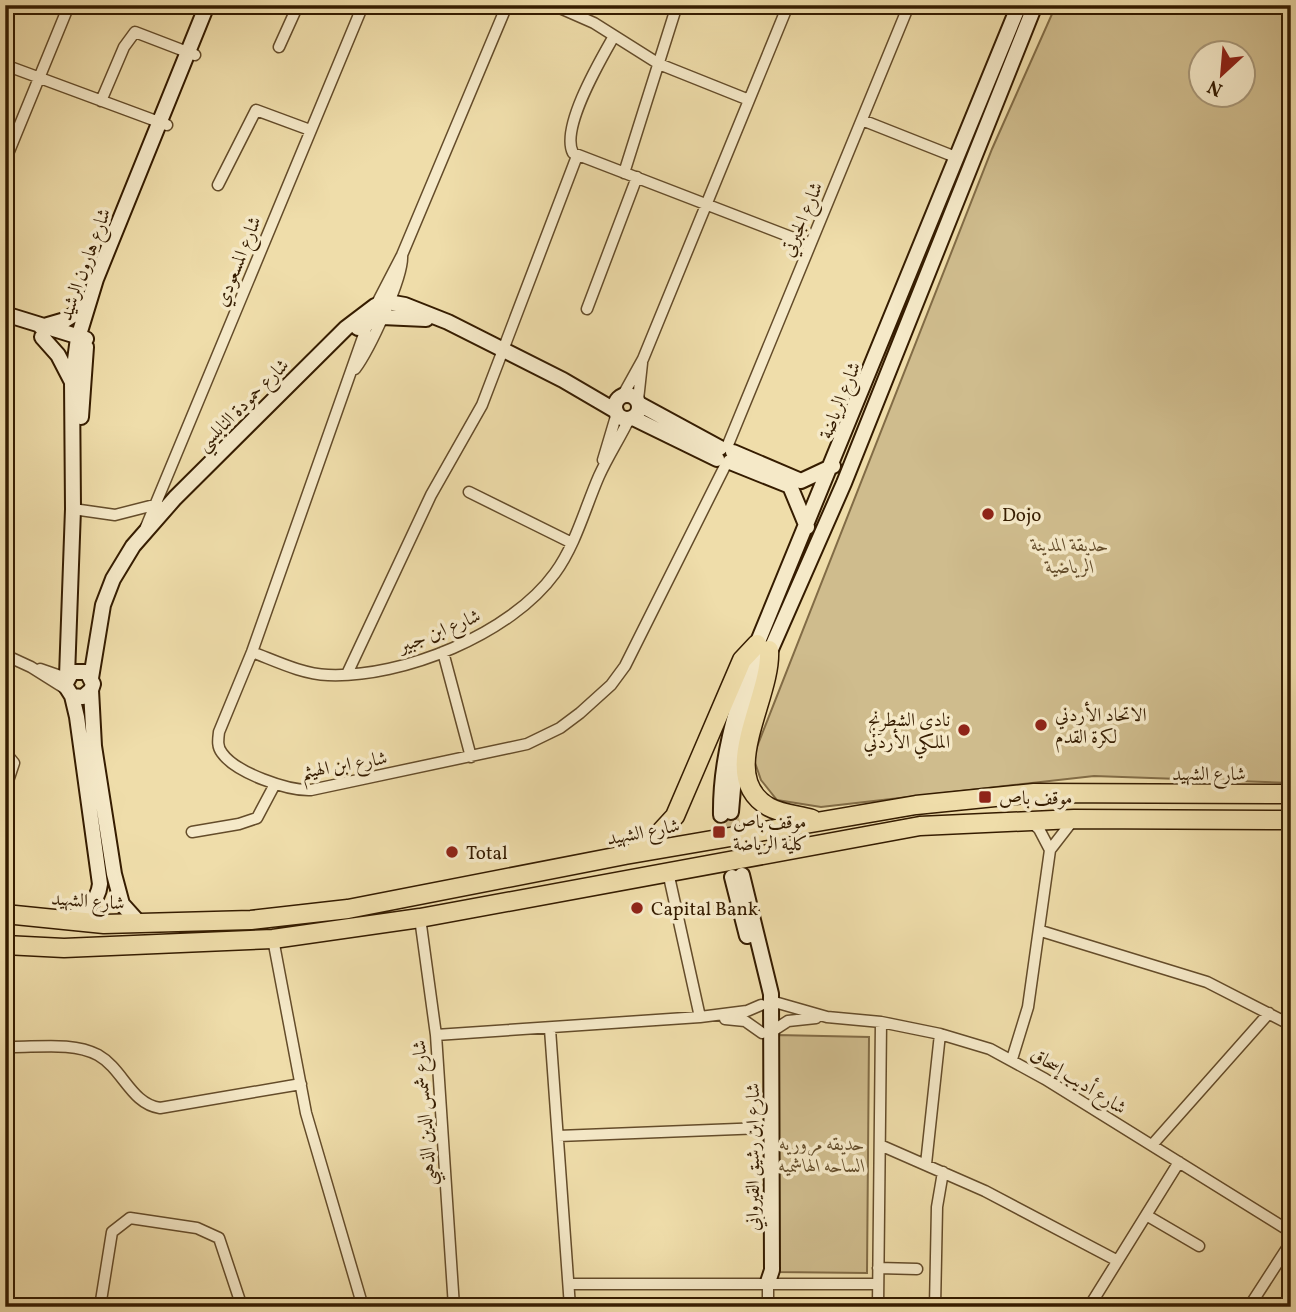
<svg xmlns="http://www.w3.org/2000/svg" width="1296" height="1312" font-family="Vollkorn,Amiri,serif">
  <rect width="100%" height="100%" fill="#efddaa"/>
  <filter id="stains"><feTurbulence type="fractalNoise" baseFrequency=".00286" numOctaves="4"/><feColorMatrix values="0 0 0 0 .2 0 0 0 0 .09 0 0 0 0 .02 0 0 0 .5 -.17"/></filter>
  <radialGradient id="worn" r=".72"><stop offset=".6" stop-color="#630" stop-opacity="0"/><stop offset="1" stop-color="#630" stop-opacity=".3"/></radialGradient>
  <path fill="#cfbc8d" stroke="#826c46" stroke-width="2" fill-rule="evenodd" d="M1056,5H1291V783L1094,776L821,807L777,800L761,780L753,757L992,149ZM1202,52H1244V94H1202Z
    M777,1035L869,1037L867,1273L775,1272Z"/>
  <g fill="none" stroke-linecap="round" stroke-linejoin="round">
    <path stroke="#cab688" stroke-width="14" stroke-dasharray="14 7" stroke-linecap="butt" d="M731,812L742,875"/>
    <defs>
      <path id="street" d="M553,5L594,23L659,64L749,100
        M614,36C601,59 560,128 573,153L809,244
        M279,47L298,5
        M5,65L167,125
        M101,101L124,47L135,32L195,55
        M862,120L958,158
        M5,161L69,5
        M624,173L677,5
        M218,185L256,110L310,130
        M374,309L402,255L507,5
        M587,309L637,177
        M368,323L252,652L219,732C218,740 217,747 222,753C236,773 288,791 311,790L527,744L560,728L580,713L611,685L625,666L726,464
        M355,369C369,350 404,277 402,255
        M623,395L643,359L788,5
        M638,400L642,363
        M727,447L909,5
        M603,460L617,413
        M469,492L572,543
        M73,509L115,515L158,504
        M146,527L363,5
        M252,652C276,661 302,674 328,675C403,678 511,634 555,573C576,544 585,508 599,476C608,456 620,438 629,419
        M443,652L471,757
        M5,655L31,667L66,689
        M40,669L66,678
        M347,674L431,495L482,405L577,156
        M5,752L14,763L5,790
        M1030,821L1039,829L1050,850
        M192,832L239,824L257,818L275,784
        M668,872L700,1017
        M420,918L436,1035L454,1307
        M1041,931L1207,982L1291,1025
        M273,939L306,1113L363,1307
        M771,1001L827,1017L881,1022L940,1034L990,1049L1045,1079L1291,1232
        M725,1019L745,1021L762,1033
        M550,1029L570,1307
        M771,1032L788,1021L816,1018
        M436,1035L700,1017L747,1011L761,1005
        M5,1047C35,1048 72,1041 98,1055C123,1069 131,1104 160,1108L301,1084
        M1012,1059L1028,1007L1050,850L1074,819
        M558,1136L763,1128
        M880,1145L985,1191L1116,1260
        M1152,1145L1269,1013
        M926,1164L940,1034
        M1146,1215L1199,1246
        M878,1268L917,1269
        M569,1284H878
        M100,1307L112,1232L130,1218L197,1228L219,1238L242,1307
        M768,1307V1282
        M878,1307L881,1022
        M935,1307L937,1207L943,1172
        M1089,1307L1179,1162
        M1249,1307L1291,1242"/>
      <path id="secondary" d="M5,314L86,339
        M41,327L65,320L87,306
        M358,328L382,317L426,319
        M42,337L58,355L72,382
        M615 407a12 12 0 1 1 24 0a12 12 0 1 1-24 0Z
        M639,404L720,448
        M81,417L86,347
        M633,418L717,459
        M733,452L801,481L833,466
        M730,462L790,486L807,527
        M67,676L73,509L72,382L78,338L96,279L207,5
        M91,678L103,605L113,579L133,546L175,498L346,328L375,306L388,302L405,305L448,322L563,380L616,411
        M91,690L94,746L114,874L122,904L140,924
        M731,812L737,742L753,690L844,483L1035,5
        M721,815C720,754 739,701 757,644L1019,5
        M742,875L771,994L772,1270L768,1282
        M732,877L747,936
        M65,919C82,915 98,903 100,884L77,717L72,696L65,685L72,672H87L93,684L91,690L83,697L72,696"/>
      <path id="highway" d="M769,650C772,698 715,777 769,807C782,814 798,815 812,819
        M637,849L653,840L675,816L742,660L757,644
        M5,914L104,924L251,920L348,909L625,855L916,805L1034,793L1291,794
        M5,945L64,948L273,939L420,918L920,826L1074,819L1291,820"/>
    </defs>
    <use href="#street" stroke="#644c2a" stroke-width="13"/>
    <use href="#secondary" stroke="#351c00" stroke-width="18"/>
    <use href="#highway" stroke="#351c00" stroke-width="21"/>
    <use href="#street" stroke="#f5e9c8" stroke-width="10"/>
    <use href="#secondary" stroke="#f5e9c8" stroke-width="14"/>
    <use href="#highway" stroke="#efddaa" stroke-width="18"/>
  </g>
  <g fill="#8f2418" stroke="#f5e9c8" stroke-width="2.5">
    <circle cx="988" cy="514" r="7"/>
    <circle cx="1041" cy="725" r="7"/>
    <circle cx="964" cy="730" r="7"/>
    <rect x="978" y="790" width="14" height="14" rx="3.5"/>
    <rect x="712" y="825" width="14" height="14" rx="3.5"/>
    <circle cx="452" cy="852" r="7"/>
    <circle cx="637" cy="908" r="7"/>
  </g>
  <g text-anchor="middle" stroke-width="7" stroke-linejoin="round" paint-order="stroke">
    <g font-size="19" fill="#351c00" stroke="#f5e9c8">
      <text transform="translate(801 219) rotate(-67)" y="7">شارع الجبرتي</text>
      <text transform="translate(237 261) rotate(-68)" y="7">شارع المسعودي</text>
      <text transform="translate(84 264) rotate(-70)" y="7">شارع هارون الرشيد</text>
      <text transform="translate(839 400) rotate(-68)" y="7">شارع الرياضة</text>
      <text transform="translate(242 404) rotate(-45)" y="7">شارع حمودة النابلسي</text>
      <text transform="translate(439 630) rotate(-22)" y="7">شارع ابن جبير</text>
      <text transform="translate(344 764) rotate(-10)" y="7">شارع ابن الهيثم</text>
      <text x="1209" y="780">شارع الشهيد</text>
      <text transform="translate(643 831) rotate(-11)" y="7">شارع الشهيد</text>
      <text transform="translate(88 900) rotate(4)" y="7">شارع الشهيد</text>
      <text transform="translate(1079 1080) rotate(32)" y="7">شارع أديب إسحاق</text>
      <text transform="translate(423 1113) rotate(-94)" y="7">شارع شمس الدين الذهبي</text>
      <text transform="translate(752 1157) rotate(-90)" y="7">شارع ابن رشيق القيرواني</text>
    </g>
    <g font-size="19" fill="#351c00" stroke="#f5e9c8" text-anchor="start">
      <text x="1002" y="521">Dojo</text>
      <text x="1055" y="721">الاتحاد الأردني<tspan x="1055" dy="22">لكرة القدم</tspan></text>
      <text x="950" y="726" text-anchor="end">نادي الشطرنج<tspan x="950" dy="22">الملكي الأردني</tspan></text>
      <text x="999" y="804">موقف باص</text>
      <text x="733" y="828">موقف باص<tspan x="733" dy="22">كلية الرياضة</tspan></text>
      <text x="466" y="859">Total</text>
      <text x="651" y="915">Capital Bank</text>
    </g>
    <g font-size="19" font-style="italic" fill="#634c2a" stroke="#f5e9c8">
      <text x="1070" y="551">حديقة المدينة<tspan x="1070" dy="22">الرياضية</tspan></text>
      <text x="822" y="1150">حديقه مروريه<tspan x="822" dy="22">الساحه الهاشميه</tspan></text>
    </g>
  </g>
  <rect width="1296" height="1312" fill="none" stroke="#efddaa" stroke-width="28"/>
  <rect x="7" y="7" width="1282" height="1298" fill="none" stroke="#351c00" stroke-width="3.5"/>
  <rect x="14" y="14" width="1268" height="1284" fill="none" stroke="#351c00" stroke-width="2"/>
  <g transform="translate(1222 74) rotate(206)"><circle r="33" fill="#f5e9c8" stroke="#a89778" stroke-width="2"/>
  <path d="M0-5L12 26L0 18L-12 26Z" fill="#8f2418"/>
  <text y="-10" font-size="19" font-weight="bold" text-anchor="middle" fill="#351c00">N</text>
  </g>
  <rect width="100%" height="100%" filter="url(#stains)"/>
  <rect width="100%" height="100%" fill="url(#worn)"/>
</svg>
